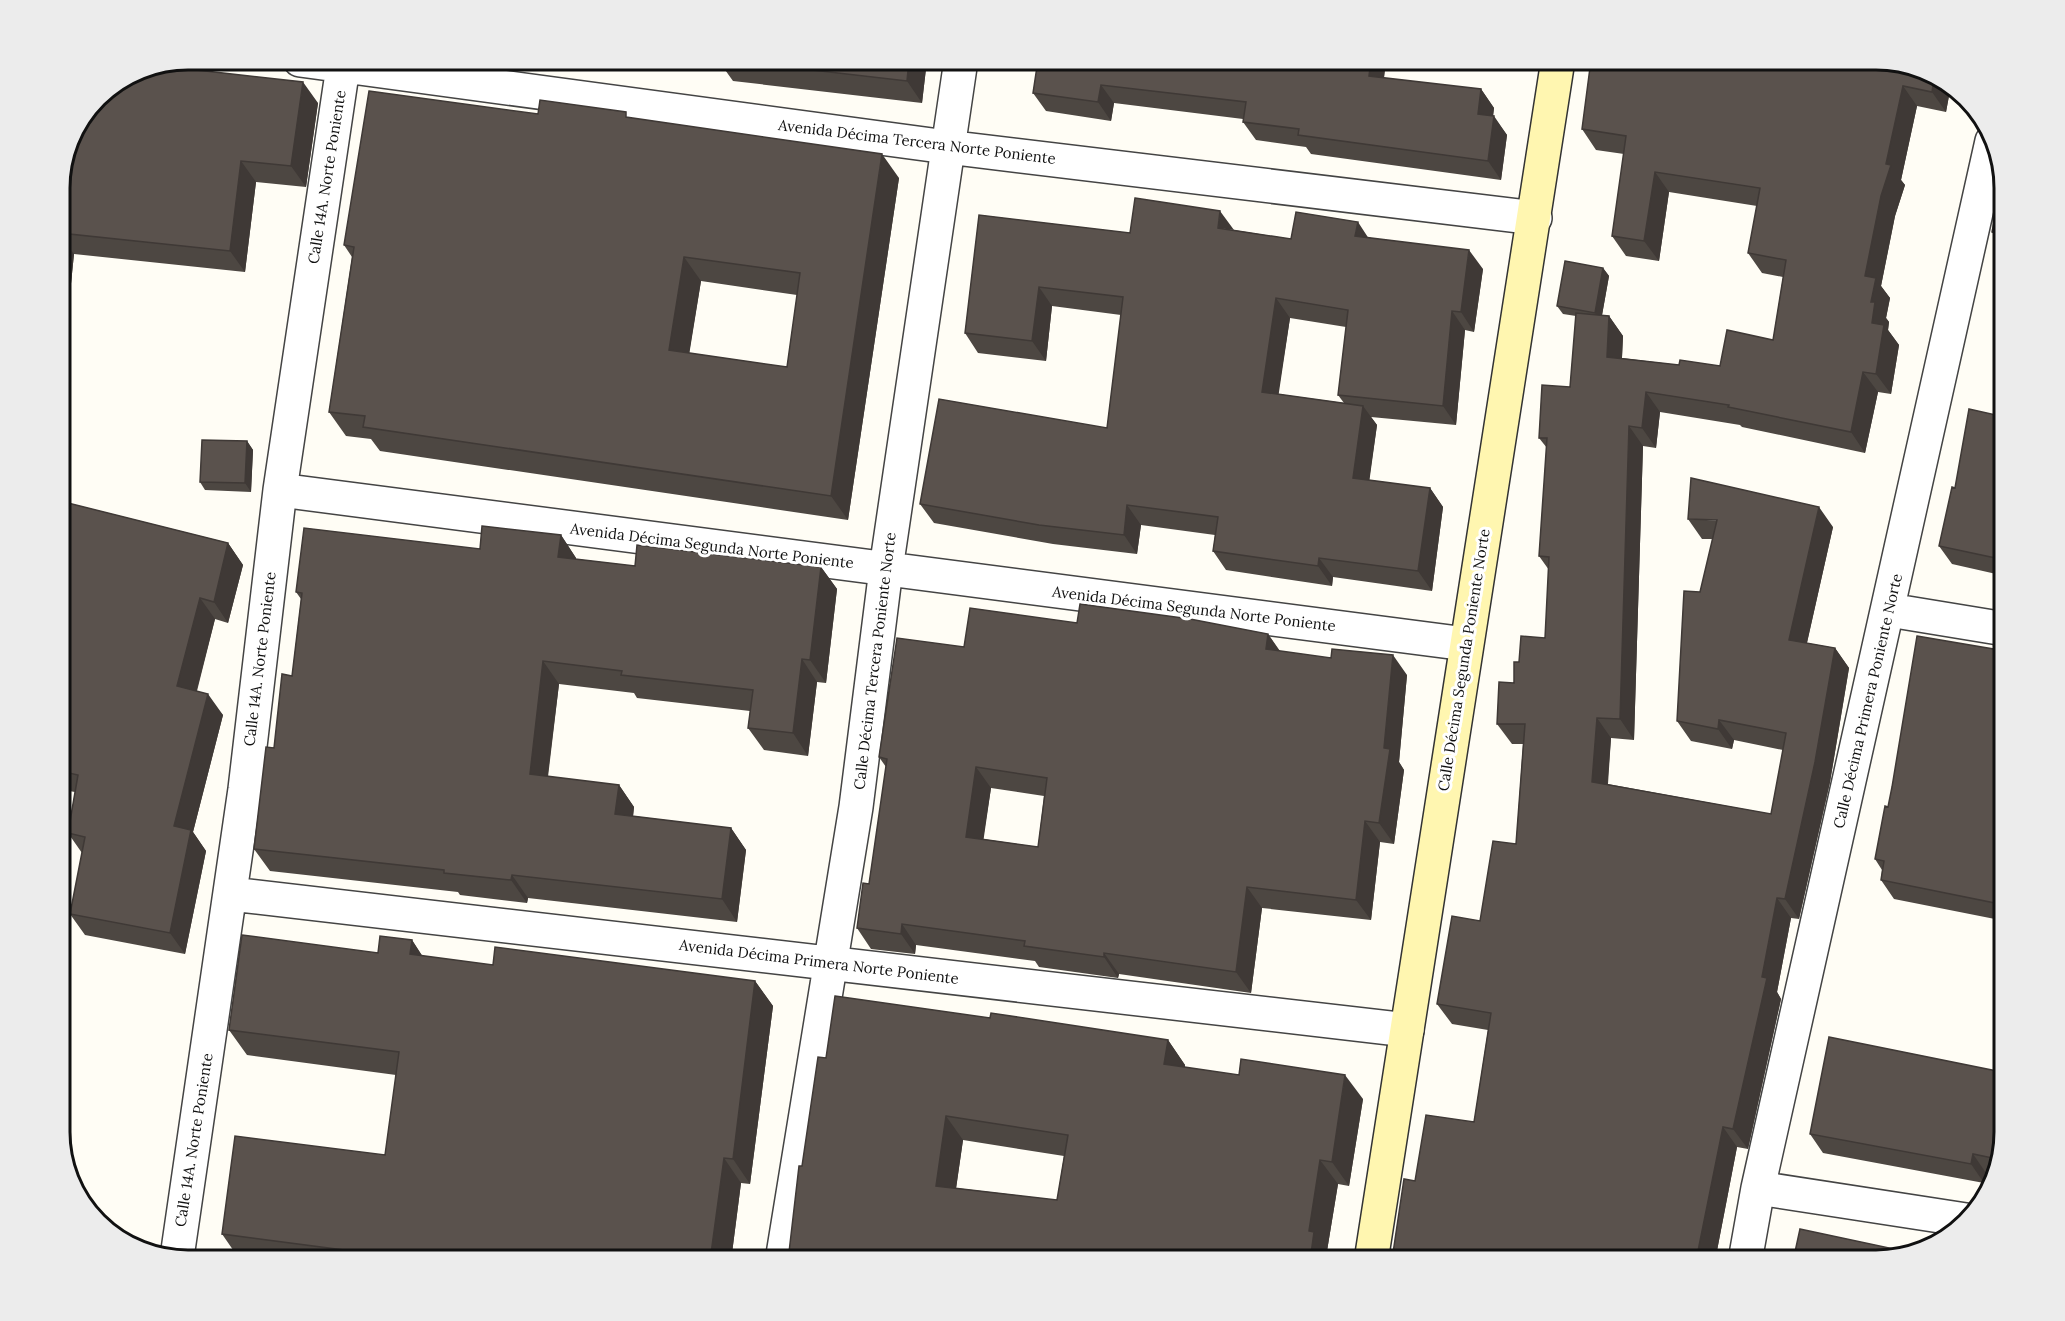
<svg xmlns="http://www.w3.org/2000/svg" width="2065" height="1321" font-family="Lora,serif">
  <rect width="100%" height="100%" fill="#fffdf5"/>
  <g fill="none" stroke-linecap="round" stroke-linejoin="round">
    <defs>
      <path id="street" d="M300,60L947,147L1535,218
        M280,490L1466,644
        M1889,610L2005,629
        M231,894L1407,1030
        M1758,1188L1966,1220
        M177,1257L245,789L280,490L344,60
        M782,1261L856,807L886,569L961,60
        M1745,1261L1758,1188L1992,141"/>
      <path id="secondary" d="M1371,1261L1558,60"/>
    </defs>
    <use href="#street" stroke="#444" stroke-width="36"/>
    <use href="#secondary" stroke="#333" stroke-width="36"/>
    <use href="#street" stroke="#fff" stroke-width="33"/>
    <use href="#secondary" stroke="#fff6b0" stroke-width="33"/>
  </g>
  <path fill="#4d4742" fill-rule="evenodd" d="M662,60H927L922,103L733,81L723,67Z
    M1038,60H1386L1384,78L1481,89L1494,108L1493,116L1507,135L1501,180L1311,154L1306,147L1256,140L1243,122V119L1114,103L1111,121L1046,111L1033,93Z
    M1591,60L1948,81L1951,85L1946,112L1917,106L1901,180L1905,185L1895,216L1881,286L1890,298L1886,318L1889,322L1888,330L1899,345L1891,394L1878,392L1865,453L1742,427L1740,425L1660,412L1656,448L1643,446L1634,740L1611,738L1608,784L1771,814L1783,750L1734,740L1732,749L1691,741L1677,721L1700,592L1713,539H1702L1688,519L1833,527L1807,643L1835,648L1849,668L1830,782L1799,919L1791,918L1777,992L1781,999L1748,1149L1737,1147L1715,1261H1399L1393,1253L1415,1181L1474,1122L1488,1030L1452,1024L1437,1004L1480,921L1516,844L1523,744H1512L1497,724L1514,683L1519,662L1545,638L1549,570L1539,556L1547,448L1539,438L1570,387L1576,316L1563,314L1557,306L1603,268L1609,276L1602,315L1609,316L1623,336L1622,358L1679,365L1720,366L1773,340L1783,277L1762,273L1748,253L1757,206L1669,192L1659,261L1626,256L1612,236L1624,154L1596,150L1582,129Z
    M198,61L205,71L318,103L306,187L256,182L245,272L74,254L62,372H60V180Z
    M538,114L631,118L899,178L848,520L380,451L371,439L346,436L329,412L352,257L344,245ZM701,281L797,295L787,367L689,353Z
    M2005,188V250L1992,232Z
    M979,215L1130,233L1234,230L1291,239L1368,237L1483,269L1474,332L1465,330L1456,425L1371,417L1377,425L1369,480L1430,488L1443,507L1432,591L1333,577L1332,586L1226,570L1213,551L1215,535L1141,525L1137,554L1053,544L934,523L920,504L1107,428L1121,315L1052,306L1046,361L978,353L965,333ZM1290,318L1346,327L1338,395L1344,403L1278,394Z
    M2005,417V576L1952,564L1939,546L1955,488Z
    M247,441L253,450L251,492L205,490L200,482Z
    M60,501L228,543L243,565L228,623L215,619L197,691L223,715L193,832L206,851L185,954L85,935L70,914L82,853L68,833L75,792L69,791L60,778Z
    M561,535L576,558V559L635,566L821,567L837,589L826,683L817,682L808,756L764,750L748,728L750,711L637,698L634,693L559,684L548,777L619,785L634,807L633,816L731,828L746,850L737,922L528,898L527,903L460,895L458,892L270,871L254,849L274,748L292,676L301,599L296,592L480,549Z
    M1077,623L1268,634L1280,651L1407,675L1399,762L1404,770L1394,844L1380,842L1371,920L1262,908L1251,993L1119,974L1118,978L1039,967L1035,961L916,945L915,954L871,949L857,928L869,884L886,767L879,757L964,647ZM991,788L1044,796L1038,847L983,839Z
    M2005,651V921L1894,899L1881,880L1882,870L1875,859L1888,807Z
    M412,940L422,956L493,965L755,981L773,1006L750,1184L741,1183L731,1261H250L240,1260L222,1234L385,1155L396,1075L247,1055L229,1030L378,953Z
    M990,1018L1168,1040L1185,1065V1067L1363,1099L1349,1186L1338,1184L1327,1251L1331,1256L802,1166L826,1058ZM963,1140L1064,1156L1057,1200L956,1188Z
    M2002,1072L2005,1133L1992,1175L1986,1173L1984,1183L1823,1153L1810,1134Z"/>
  <path fill="#3f3936" d="M909,60H927L922,103L907,81Z
    M1371,60H1386L1382,94L1369,76Z
    M198,61L213,82L197,70Z
    M1934,78L1948,81L1951,85L1946,112L1932,92Z
    M303,82L318,103L306,187L291,166Z
    M1101,85L1114,103L1111,121L1098,102Z
    M1903,86L1917,106L1901,180L1905,185L1895,216L1881,286L1890,298L1886,318L1889,322L1888,330L1899,345L1891,394L1876,374L1872,323L1865,276L1886,164Z
    M1481,89L1494,108L1491,133L1478,114Z
    M1494,116L1507,135L1501,180L1488,161Z
    M882,154L899,178L848,520L831,496Z
    M241,161L256,182L245,272L230,251Z
    M1655,172L1669,192L1659,261L1644,241Z
    M1220,211L1234,230L1218,228Z
    M1358,222L1371,242L1355,236Z
    M60,235L74,254L62,372L60,370Z
    M1469,250L1483,269L1474,332L1461,312Z
    M684,257L701,281L686,374L669,350Z
    M1603,268L1609,276L1601,321L1595,313Z
    M1039,287L1052,306L1046,361L1032,341Z
    M1276,298L1290,318L1276,412L1262,392Z
    M1452,311L1465,330L1456,425L1443,406Z
    M1609,316L1623,336L1621,377L1607,357Z
    M1863,372L1878,392L1865,453L1851,432Z
    M1646,392L1660,412L1656,448L1642,428Z
    M1363,406L1377,425L1367,498L1353,478Z
    M1629,426L1643,446L1634,740L1620,719Z
    M247,441L253,450L251,492L245,483Z
    M1430,488L1443,507L1432,591L1418,571Z
    M1127,505L1141,525L1137,554L1124,535Z
    M1819,507L1833,527L1803,660L1789,640Z
    M561,535L576,558L574,579L558,557Z
    M228,543L243,565L228,623L214,602Z
    M1319,558L1333,577L1332,586L1318,566Z
    M821,567L837,589L826,683L810,660Z
    M200,598L215,619L192,708L177,686Z
    M1268,634L1282,655L1266,649Z
    M1835,648L1849,668L1830,782L1799,919L1785,899Z
    M1393,655L1407,675L1399,762L1404,770L1394,844L1379,823L1384,748Z
    M802,659L817,682L808,756L793,733Z
    M543,661L559,684L545,797L530,774Z
    M208,694L223,715L193,832L206,851L185,954L170,933L174,826Z
    M1597,718L1611,738L1606,802L1592,782Z
    M1719,720L1734,740L1732,749L1718,729Z
    M976,767L991,788L981,857L966,837Z
    M619,785L634,807L631,836L615,814Z
    M1365,821L1380,842L1371,920L1356,900Z
    M731,828L746,850L737,922L722,899Z
    M512,875L528,898L527,903L511,880Z
    M1247,887L1262,908L1251,993L1236,972Z
    M1777,898L1791,918L1777,992L1781,999L1748,1149L1733,1129Z
    M902,924L916,945L915,954L901,934Z
    M412,940L429,966L410,954Z
    M1104,953L1119,974L1118,978L1104,957Z
    M755,981L773,1006L750,1184L733,1159Z
    M1168,1040L1185,1065L1181,1089L1164,1064Z
    M1345,1075L1363,1099L1349,1186L1332,1162Z
    M946,1116L963,1140L953,1210L936,1186Z
    M1723,1127L1737,1147L1715,1261H1696Z
    M1973,1154L1986,1173L1984,1183L1971,1164Z
    M724,1158L741,1183L731,1261H710Z
    M1320,1160L1338,1184L1327,1251L1331,1256L1330,1261H1310L1309,1231Z"/>
  <path fill="#5a524d" stroke="#3f3936" stroke-width="1.5" fill-rule="evenodd" d="M188,60L198,61L197,70L303,82L291,166L241,161L230,251L60,233V180L70,139L98,97L140,70Z
    M724,60H909L907,81Z
    M1038,60H1371L1369,76L1481,89L1478,114L1494,116L1488,161L1298,135L1299,129L1243,122L1246,102L1101,85L1098,102L1033,93Z
    M1591,60H1876L1934,78L1932,92L1903,86L1886,164L1891,165L1881,196L1865,276L1876,278L1871,302H1875L1872,323L1884,325L1876,374L1863,372L1851,432L1728,407L1729,405L1646,392L1642,428L1629,426L1620,719L1597,718L1592,782L1771,814L1786,733L1719,720L1718,729L1677,721L1684,591L1700,592L1717,520L1688,519L1691,478L1819,507L1789,640L1835,648L1815,762L1785,899L1777,898L1762,977L1767,978L1733,1129L1723,1127L1696,1261H1405L1406,1255L1393,1253L1404,1179L1415,1181L1426,1115L1474,1122L1491,1013L1437,1004L1452,916L1480,921L1493,841L1516,844L1525,724H1497L1499,682L1514,683V662H1519L1521,636L1545,638L1549,557L1539,556L1547,438H1539L1542,385L1570,387L1576,313L1609,316L1607,357L1679,365L1680,360L1720,366L1727,330L1773,340L1786,260L1748,253L1760,188L1655,172L1644,241L1612,236L1626,136L1582,129Z
    M369,91L538,114L540,100L626,112V117L882,154L831,496L363,427L365,416L329,412L354,247L344,245ZM684,257L800,273L787,367L669,350Z
    M2003,180L2005,188V235L1992,232Z
    M1135,198L1220,211L1218,228L1291,239L1296,212L1358,222L1355,236L1469,250L1461,312L1452,311L1443,406L1338,395L1348,310L1276,298L1262,392L1363,406L1353,478L1430,488L1418,571L1319,558L1318,566L1213,551L1218,517L1127,505L1124,535L1039,525L920,504L939,399L1107,428L1123,297L1039,287L1032,341L965,333L979,215L1130,233Z
    M1565,261L1603,268L1595,313L1557,306Z
    M1969,409L2005,417V560L1939,546L1952,487L1955,488Z
    M202,440L247,441L245,483L200,482Z
    M60,501L228,543L214,602L200,598L177,686L208,694L174,826L191,830L170,933L70,914L85,837L68,833L78,775L60,771V746L62,740H60Z
    M482,526L561,535L558,557L635,566L637,545L821,567L810,660L802,659L793,733L748,728L753,690L621,675L622,671L543,661L530,774L619,785L615,814L731,828L722,899L512,875L511,880L444,873V870L254,849L266,747L274,748L282,674L292,676L302,593L296,592L304,528L480,549Z
    M1080,604L1190,619L1268,634L1266,649L1331,658L1332,649L1393,655L1384,748L1390,749L1379,823L1365,821L1356,900L1247,887L1236,972L1104,953V957L1024,946L1025,941L902,924L901,934L857,928L863,883L869,884L887,759L879,757L897,638L964,647L970,608L1077,623ZM976,767L1047,778L1038,847L966,837Z
    M1917,636L2005,651V905L1881,880L1884,861L1875,859L1885,806L1888,807L1892,787Z
    M242,935L378,953L380,936L412,940L410,954L493,965L495,947L755,981L733,1159L724,1158L710,1261H373L374,1254L222,1234L235,1136L385,1155L399,1052L229,1030Z
    M835,996L990,1018L991,1013L1168,1040L1164,1064L1239,1075L1241,1059L1345,1075L1332,1162L1320,1160L1309,1231L1314,1232L1310,1261H788L799,1166H802L818,1057L826,1058ZM946,1116L1068,1135L1057,1200L936,1186Z
    M1829,1037L2002,1072L2005,1055V1133L1997,1159L1973,1154L1971,1164L1810,1134Z
    M1800,1229L1894,1249L1893,1253L1901,1255L1877,1261H1793Z"/>
  <g text-anchor="middle" stroke-width="6" stroke-linejoin="round" paint-order="stroke">
    <g font-size="15" fill="#111" stroke="#fff">
      <text transform="translate(917 142) rotate(7)" y="5">Avenida Décima Tercera Norte Poniente</text>
      <text transform="translate(327 177) rotate(-81)" y="5">Calle 14A. Norte Poniente</text>
      <text transform="translate(712 546) rotate(7)" y="5">Avenida Décima Segunda Norte Poniente</text>
      <text transform="translate(1194 609) rotate(7)" y="5">Avenida Décima Segunda Norte Poniente</text>
      <text transform="translate(260 659) rotate(-83)" y="5">Calle 14A. Norte Poniente</text>
      <text transform="translate(1464 660) rotate(-81)" y="5">Calle Décima Segunda Poniente Norte</text>
      <text transform="translate(875 661) rotate(-83)" y="5">Calle Décima Tercera Poniente Norte</text>
      <text transform="translate(1868 701) rotate(-77)" y="5">Calle Décima Primera Poniente Norte</text>
      <text transform="translate(819 962) rotate(7)" y="5">Avenida Décima Primera Norte Poniente</text>
      <text transform="translate(194 1140) rotate(-81)" y="5">Calle 14A. Norte Poniente</text>
    </g>
  </g>
  <path d="M0 0H2065V1321H0ZM188 70H1876A118 118 0 0 1 1994 188V1132A118 118 0 0 1 1876 1250H188A118 118 0 0 1 70 1132V188A118 118 0 0 1 188 70Z" fill="#ececec" fill-rule="evenodd"/>
  <path fill="none" stroke="#111" stroke-width="3" d="M188 70H1876A118 118 0 0 1 1994 188V1132A118 118 0 0 1 1876 1250H188A118 118 0 0 1 70 1132V188A118 118 0 0 1 188 70Z"/>
</svg>
